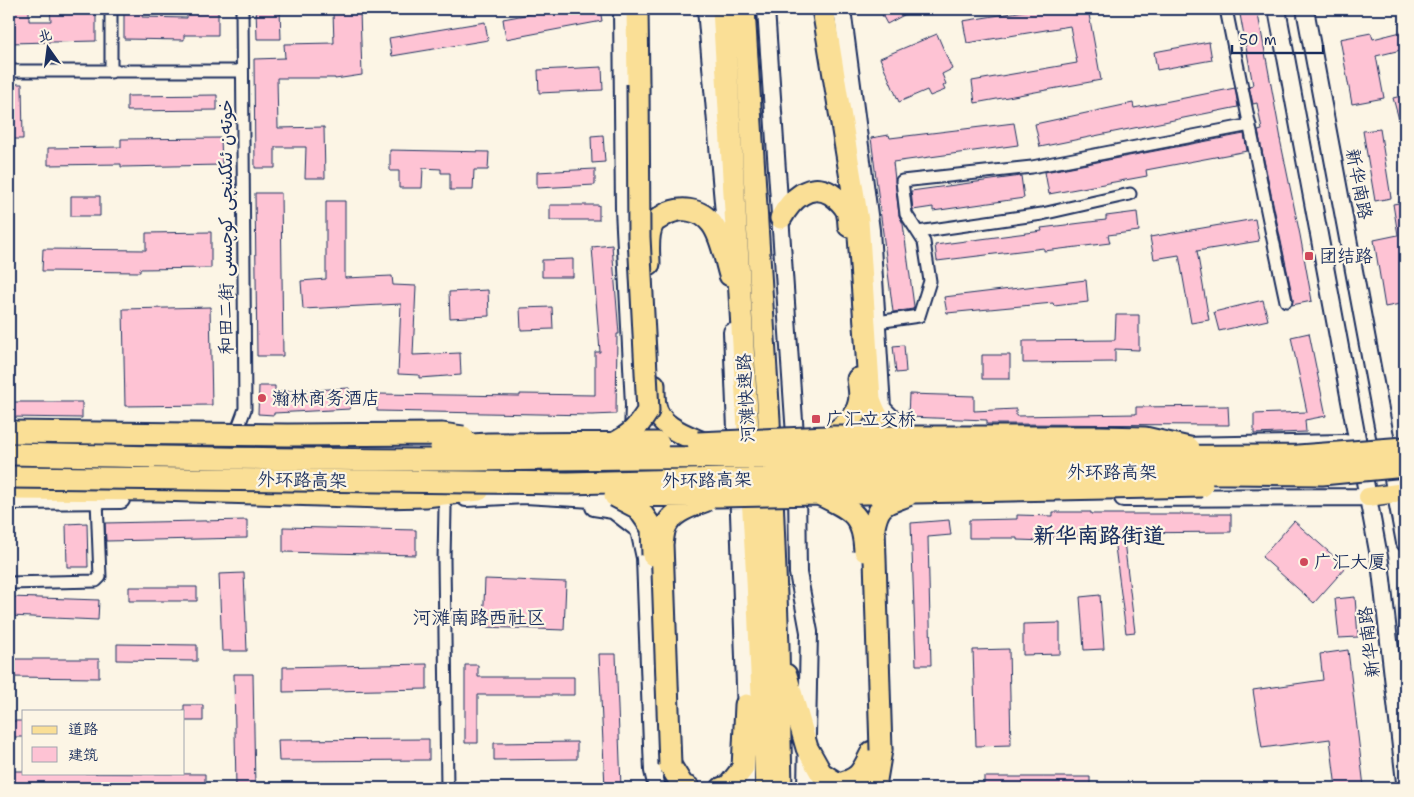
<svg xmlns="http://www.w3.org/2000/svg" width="1414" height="797" font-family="'Shantell Sans','Playpen Sans Arabic','LXGW WenKai TC',sans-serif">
  <rect width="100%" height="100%" fill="#fcf5e5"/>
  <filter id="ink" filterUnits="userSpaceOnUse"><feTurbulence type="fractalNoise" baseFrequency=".02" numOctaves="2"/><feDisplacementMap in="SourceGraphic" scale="10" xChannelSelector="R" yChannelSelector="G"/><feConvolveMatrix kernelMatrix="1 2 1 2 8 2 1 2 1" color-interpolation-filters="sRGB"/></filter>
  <g filter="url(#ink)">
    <path fill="#fec3d4" stroke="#1b2f5e" d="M9,9H29V21H51L50,9H96V41L9,43Z
      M124,9H143L142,17L187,18V9H218V35H184V40L124,39Z
      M256,9H280L281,39H257Z
      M558,9H600L602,21L506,39L503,19Z
      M879,9H915L887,24Z
      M1037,9H1088L1101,80L975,103L972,81L1077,63L1070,26L967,43L963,21Z
      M1239,9H1257L1281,139H1280L1300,235L1312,301L1292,305L1293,299L1258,131L1262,130L1257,103L1253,104L1249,86L1253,85Z
      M360,11L362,75L335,79V78H277L278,128L324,127L325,178H305L306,147H275V168H255L254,59L285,58L284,44L334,43L333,12Z
      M485,22L488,40L392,56L389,38Z
      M1405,31V49L1376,56L1384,98L1352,104L1340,39L1371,33L1373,39Z
      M937,34L952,69L942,74L946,84L943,86L945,90L930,96L927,90L899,102L880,58Z
      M1209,42L1212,60L1157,70L1154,52Z
      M602,67L603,90L539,93L538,70Z
      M9,84H22L23,139H9Z
      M1235,88L1238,107L1040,147L1035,124L1133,103L1134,108Z
      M217,95V110L127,111V96Z
      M1405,95V130H1402L1393,98Z
      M1014,123L1018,145L893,162L899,215L903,224L914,306L913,309L893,312L871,138L889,135L890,138Z
      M1380,129L1391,198L1375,201L1363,131Z
      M1244,134L1247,151L1146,170L1147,176L1049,194L1045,172Z
      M603,135L605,162L592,163L591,136Z
      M221,138L222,165L121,167V164L48,165V148L121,147V139Z
      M390,150L489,152L488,170H474L473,190H450V173H441V169L423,168L422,188H399V171H390Z
      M595,169V185L537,188V172Z
      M1021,176L1024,198L933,211V207L913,210L911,191Z
      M255,193H281L283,356H257Z
      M71,196H100V216H71Z
      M326,201H345V278L392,276L393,285L416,286L413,355L460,353L461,375L419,378V375L398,374L401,304L303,309L301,281L326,279Z
      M1405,202V303L1385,307L1374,240L1398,235L1393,204Z
      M550,205H599V220H550Z
      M1137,212L1139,231L1108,235L1110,243L1044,251V248L937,261L935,245L1042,231L1041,228L1106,220V216Z
      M1255,219L1259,241L1197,251L1209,320L1191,323L1179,255L1154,259L1150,237Z
      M211,232V268L140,269V272L42,271L43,249L146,250V233Z
      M612,245L619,334H617L616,414L592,415L377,411V394L520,396V394L595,395V352H600L592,247Z
      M573,259V277H542V260Z
      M1086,280L1088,302L1054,306L1053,303L947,313L944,297Z
      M488,290L489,316L450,318L449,292Z
      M1263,300L1268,320L1219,331L1214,312Z
      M210,307L212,405L125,406L123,309Z
      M552,307L553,329L521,330L520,308Z
      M1116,315H1139V350L1115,349V362L1023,363V341L1115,340Z
      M1309,333L1326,416L1305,420L1306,432L1254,434V414L1307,412L1291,337Z
      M904,345L906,372L896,373L893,346Z
      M982,355H1010V379H982Z
      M259,386H275V392L349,388L350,409L274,413V415L258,414Z
      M909,394L974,396V411L1016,409V416L1136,414V407L1228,406L1229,425L987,424V420L908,417Z
      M9,402H82V418L9,417Z
      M1053,512H1091V514H1231V532L1123,533L1135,632L1126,633L1113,531H1091V537L1046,538V541L1017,540V538H969V520L1017,519V515L1053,516Z
      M247,520V538L106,541L105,523Z
      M949,520L951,535L928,537L931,665H916L911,523Z
      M1294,521L1346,567L1314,603L1262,557Z
      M87,523L88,567H67L66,524Z
      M283,527L416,530V555L283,552Z
      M244,573L247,651H222L219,574Z
      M485,579L566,582L564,630L483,627Z
      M129,587H197V601H129Z
      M1100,595L1104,649L1084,650L1080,597Z
      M10,597L99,600L98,620L10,616Z
      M1355,597L1358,637L1339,638L1335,599Z
      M1060,623V654L1023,655V624Z
      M117,644L197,645V661L117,660Z
      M1009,649L1011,745L976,746L973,650Z
      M1348,650L1364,787L1336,788L1330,739L1262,748L1253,690L1323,680L1320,654Z
      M599,654H616L621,788H605Z
      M9,659H99V678L9,677Z
      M427,664V689L283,692V667Z
      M465,665H478V677H574V695H478V743H465Z
      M234,674H253L255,788H236Z
      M184,705H203V721H184Z
      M12,721H24V737H12Z
      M429,739V760L279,761L278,740Z
      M577,742V759L494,760V743Z
      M9,771H24V773L205,774V788H9Z
      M984,777H1090V788H984Z"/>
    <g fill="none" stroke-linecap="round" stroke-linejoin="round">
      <defs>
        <path id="street" d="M1226,9C1246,106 1265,204 1286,301
          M9,71H242
          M111,72V9
          M918,232L1042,214L1130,194
          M877,322L919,316L930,281L924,242L906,214L902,181L1032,167L1250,125
          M239,439V425L245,409L242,9
          M443,500L445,508L444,560L447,788
          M9,583L96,581L100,577L97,500"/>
        <path id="secondary" d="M622,9L624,209L634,405L633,434
          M706,9L726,236
          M766,9L796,450
          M842,9L871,230L882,408L892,418
          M1277,9L1380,562L1405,782
          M1305,9L1405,543
          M732,332L737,453
          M356,445L451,446
          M1180,446L1345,443
          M797,484L798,573L809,632L806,788
          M738,485L746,715
          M466,498L525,495L626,501
          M1123,498L1368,497
          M9,501L121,500
          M594,507L613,510L639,530L645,558L653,771L657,788
          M746,788V760"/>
        <path id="primary" d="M1368,497L1405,492"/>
        <path id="highway" d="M637,9L638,84
          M723,9L757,580L766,788
          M744,9L769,420L778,646L781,788
          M823,9L858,221L870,399C876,417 883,428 900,437
          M781,218C791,200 809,181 831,194C838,199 843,203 847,211C848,215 849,221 849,226
          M649,264C649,252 646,233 654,222C656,220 661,218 663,216C679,206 700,208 712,224C722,237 725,259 730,275
          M654,385C654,391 654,399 655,405C659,427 685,435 703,443
          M827,437C839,430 856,419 859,403C861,396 859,386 858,379
          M9,489L159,490L382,497L425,496L479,490
          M786,675L807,748L821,773L838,784C861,779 862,771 872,752
          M670,765L683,786L689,788
          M722,788L728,787L743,768L746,705
          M872,788L876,780L881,750"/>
      </defs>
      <use href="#street" stroke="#1b2f5e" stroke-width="15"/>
      <use href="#secondary" stroke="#1b2f5e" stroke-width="20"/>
      <use href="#primary" stroke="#1b2f5e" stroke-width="21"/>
      <use href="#highway" stroke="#1b2f5e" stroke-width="25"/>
      <use href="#street" stroke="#fcf5e5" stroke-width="11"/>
      <use href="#secondary" stroke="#fcf5e5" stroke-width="16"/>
      <use href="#primary" stroke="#fadf96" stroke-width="18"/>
      <use href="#highway" stroke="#fadf96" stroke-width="21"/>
      <defs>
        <path id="highway-bridge" d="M9,432L287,435L442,434L463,437
          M698,443L827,437H1100L1145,438L1189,448
          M613,444C631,435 637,428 648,411L639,237L638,84
          M441,447L488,444L658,443
          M9,454C152,457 296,460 439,460C553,460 666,456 780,458L1298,456L1405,448
          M9,477L568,483L725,479H781L897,473L1135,472L1322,474L1405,466
          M819,494C851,510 863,513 865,551
          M618,495L718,496L1202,486
          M615,496L638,508L652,528L653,555
          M881,750L874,527C879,502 886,504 908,495
          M670,765L662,544C663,539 663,533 665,528C672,511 692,506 707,500"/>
      </defs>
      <use href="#highway-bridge" stroke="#1b2f5e" stroke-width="25" stroke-linecap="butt"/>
      <use href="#highway-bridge" stroke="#fadf96" stroke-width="21"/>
    </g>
  </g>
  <g fill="#d1495b" stroke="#fcf5e5" stroke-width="2">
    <rect x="1304" y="251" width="10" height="10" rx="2.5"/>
    <circle cx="262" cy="398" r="5"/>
    <rect x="811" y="414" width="10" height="10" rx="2.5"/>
    <circle cx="1304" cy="562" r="5"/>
  </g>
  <g text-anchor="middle" stroke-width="4.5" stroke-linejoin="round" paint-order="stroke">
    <g font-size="18" fill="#1b2f5e" stroke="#fcf5e5">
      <text transform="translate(1359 184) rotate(79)" y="6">新华南路</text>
      <text transform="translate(226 227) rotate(-90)" y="6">和田二街 خوتەن ئىككىنچى كوچىسى</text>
      <text transform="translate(746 398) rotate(-93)" y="6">河滩快速路</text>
      <text x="1112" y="478">外环路高架</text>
      <text transform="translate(302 480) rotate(1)" y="6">外环路高架</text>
      <text transform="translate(707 480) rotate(-1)" y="6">外环路高架</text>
      <text transform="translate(1369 642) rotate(-97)" y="6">新华南路</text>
    </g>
    <g font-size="18" fill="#1b2f5e" stroke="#fcf5e5" text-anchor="start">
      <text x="1319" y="262">团结路</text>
      <text x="272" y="404">瀚林商务酒店</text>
      <text x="826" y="425">广汇立交桥</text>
      <text x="1314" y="568">广汇大厦</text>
    </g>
    <g font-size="19" fill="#1b2f5e" stroke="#fcf5e5">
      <text x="479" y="624">河滩南路西社区</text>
    </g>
    <g font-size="22" font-weight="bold" fill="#1b2f5e" stroke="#fcf5e5">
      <text x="1099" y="543">新华南路街道</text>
    </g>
  </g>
  <rect width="1414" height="797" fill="none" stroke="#fcf5e5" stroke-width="30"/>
  <rect x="15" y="15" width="1384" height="767" fill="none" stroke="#1b2f5e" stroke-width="2" filter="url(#ink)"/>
  <rect x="22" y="710" width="162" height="65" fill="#fcf5e5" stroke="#a2a6af"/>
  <rect x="32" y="726" width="25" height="8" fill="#fadf96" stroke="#a2a6af"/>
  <text x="68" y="734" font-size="15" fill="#1b2f5e">道路</text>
  <rect x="32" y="747" width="25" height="15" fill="#fec3d4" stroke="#a2a6af"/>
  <text x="68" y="760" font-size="15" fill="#1b2f5e">建筑</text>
  <g transform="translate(48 48) rotate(346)" stroke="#fcf5e5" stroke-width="4" paint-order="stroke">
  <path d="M0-4L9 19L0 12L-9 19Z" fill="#1b2f5e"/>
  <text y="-8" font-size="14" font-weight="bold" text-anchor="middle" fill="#1b2f5e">北</text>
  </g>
  <path d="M1232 45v8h91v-8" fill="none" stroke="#1b2f5e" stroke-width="2.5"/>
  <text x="1239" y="45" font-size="15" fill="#1b2f5e" stroke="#fcf5e5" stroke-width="4" paint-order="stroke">50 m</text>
</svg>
